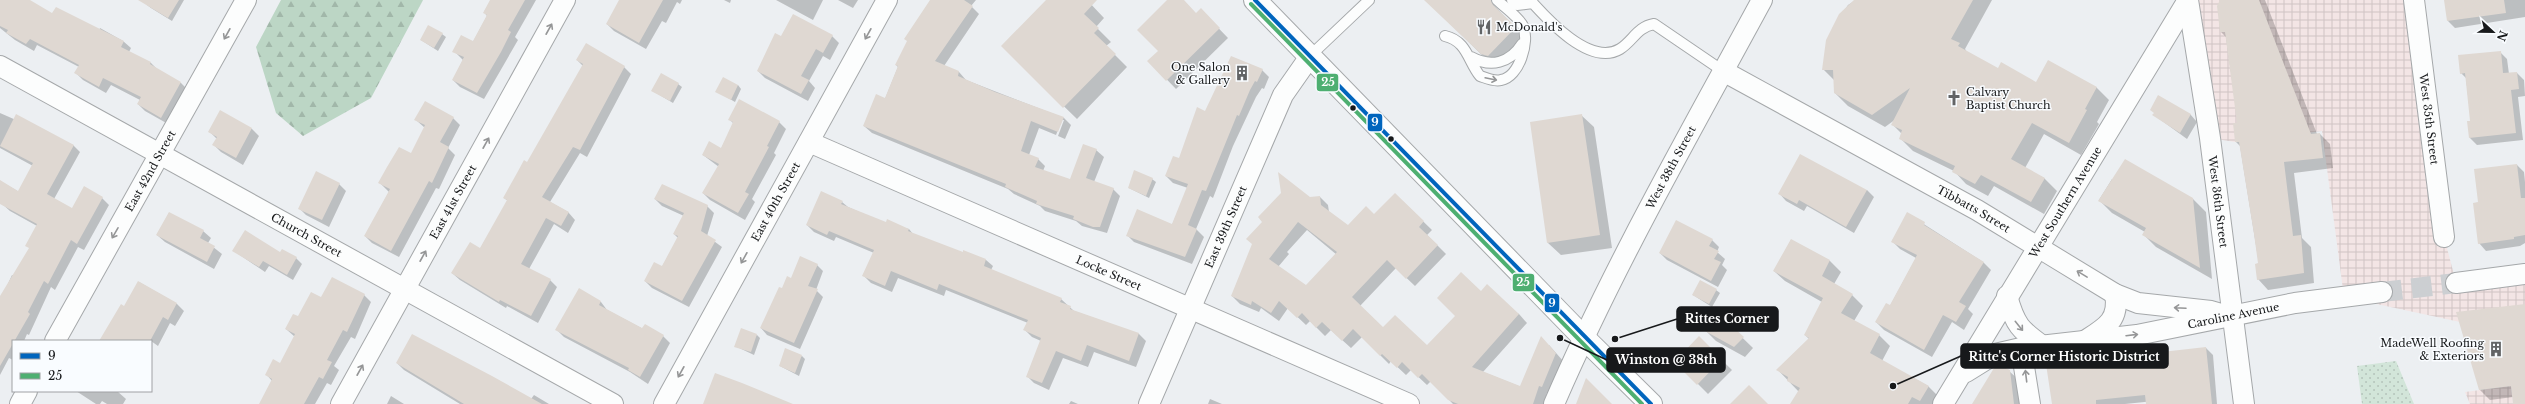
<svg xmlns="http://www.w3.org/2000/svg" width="2525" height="404" font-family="'Libre Baskerville',serif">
  <defs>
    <pattern id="industrial-grid" width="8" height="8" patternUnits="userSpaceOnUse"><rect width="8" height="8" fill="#f3e5e5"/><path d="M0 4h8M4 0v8" fill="none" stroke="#d0c4c4"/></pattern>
    <pattern id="grass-dots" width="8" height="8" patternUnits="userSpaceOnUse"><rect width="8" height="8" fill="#d2e5d9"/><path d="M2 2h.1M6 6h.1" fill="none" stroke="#b4c4ba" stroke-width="1.8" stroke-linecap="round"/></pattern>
    <pattern id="forest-firs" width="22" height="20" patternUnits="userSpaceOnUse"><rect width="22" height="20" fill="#bcd6c5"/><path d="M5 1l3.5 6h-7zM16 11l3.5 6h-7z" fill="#a1b7a9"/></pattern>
  </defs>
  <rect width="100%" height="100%" fill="#eceff2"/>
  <path fill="url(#industrial-grid)" d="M2188,0H2414L2444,237L2456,282L2525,274V336L2344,297L2322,131L2235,142L2210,138Z
    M2511,386L2513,404H2470L2465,392Z"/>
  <path fill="url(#grass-dots)" d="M2396,361L2414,404H2362L2357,366Z"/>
  <path fill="url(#forest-firs)" d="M281,0H423L371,98L303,136L276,113L256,47Z"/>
  <path fill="#0003" fill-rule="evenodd" d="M0,0H27L53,15L99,31L100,28L123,41L131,48L129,52L151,63L158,70L181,83L188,90L168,124L145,111L138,104L140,100L111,85L106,93L83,80L76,73L79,67L37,45L34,51L15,40L0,28Z
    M150,0H184L172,21L151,8L147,5Z
    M491,0H536L515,37L518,40L484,99L460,87L453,80L463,60L454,51L473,42L487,16L484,12Z
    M620,0H682L680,4L677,2L666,23L662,21L646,49L614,31L607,24Z
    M724,0H731L730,3Z
    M776,0H823L813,20Z
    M838,0H858L853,8Z
    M932,0H976L971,6L979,14L944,66L959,72L966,80L1064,118L1071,125L1065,139L1058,136L1064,120H1062L1056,135L1039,128L1029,155L1038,159L1045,166L1043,171L1071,180L1096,150L1104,157L1094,182L1113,189L1120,196L1107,233L1082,226L1076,221L1045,211L1040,206L1014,194L1008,189L872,133L864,126L885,99L898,67L896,65Z
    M1048,0H1087L1104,18L1096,27L1111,42L1106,46L1127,67L1077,119L1002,46Z
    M1168,0H1183L1196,14L1201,10L1228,38L1176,89L1149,61L1159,51Z
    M1426,0H1489L1525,38L1499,66L1491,64Z
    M1856,0H1992L1965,49L1967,52L1998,69L2036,83L2096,87L2109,100L2097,122L2099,124L2081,155L2044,134L2025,168L2044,178L2057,191L2044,214L1994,186L1988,196L1966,184L1954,171L1913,151L1901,139L1902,134L1893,125L1896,119L1885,127L1848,106L1835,93V81L1823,69L1833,27L1848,5Z
    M2221,0H2265L2317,134H2320L2330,144L2333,168L2294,173L2302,238L2311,247L2314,283L2268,290L2258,279L2259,264L2240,146L2236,142L2238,123L2226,37L2221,32L2218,6Z
    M2445,0H2525V17L2455,28L2448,21Z
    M442,34L446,37L438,51L421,40Z
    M832,36L839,43L830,60L823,56L809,81L815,88L808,101L765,78L758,71L782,38Z
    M2500,52L2507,59L2509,74L2517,73L2524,80L2525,96L2518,97L2523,140L2477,145L2470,138L2468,122H2471L2466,78L2461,73Z
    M577,60L624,67L631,74L587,157L580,153L550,202L568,212L575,220L568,233L554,224L529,269L550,280L557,287L538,323L507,306L506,308L460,280L452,273L480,249L508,201L504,198L528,163L583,66Z
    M1262,70L1269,77L1264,89L1262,88L1256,97L1233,146L1213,198L1210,196L1196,229L1204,237L1192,264L1134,242L1127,235L1172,225L1188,188L1173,183L1166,176L1179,159L1206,112Z
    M678,84L682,87L673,103L653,91Z
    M738,85L741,89L735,102L716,91Z
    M221,112L252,129L259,136L243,165L221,152L214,145L217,139L210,132Z
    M0,113L73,145L80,152L54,199L72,209L102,198L109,205L84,250L78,247L55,290L51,287L29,335L27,334L24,341H13V360L9,358L0,375V301L12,275L14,276L30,249L37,226L10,211L0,202V181L19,192L33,166L0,148Z
    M2190,114L2197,122L2187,139L2154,115Z
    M1581,115L1594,127L1612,248L1561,255L1548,243L1531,123Z
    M453,118L460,125L448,148L455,155L439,189L436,188L399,257L372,243L365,236L389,192L380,183L411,155L425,128L416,120Z
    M730,120L779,122L786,129L774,153L776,155L752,199L755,202L745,220L710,200L703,193L719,167L703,155L721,149L734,124Z
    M2517,165L2524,172L2525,182V243L2520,246L2486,251L2479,243Z
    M1152,179L1156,182L1149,198L1129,188Z
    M2112,179L2193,199L2206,212L2212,279L2156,247L2143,234L2145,232L2112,213L2099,200Z
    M339,184L346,191L329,227L306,215L299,208Z
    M1867,190L1874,197L1854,233L1807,206L1804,211L1786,201L1779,193Z
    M1395,194L1432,230L1427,235L1446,254L1415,286L1396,268L1360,306L1383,328L1427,347L1481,292L1519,314L1527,323L1483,372L1521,387L1549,345L1564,362L1550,395L1547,393L1544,404H1453L1431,381L1427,385L1411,370L1406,375L1391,361L1389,364L1362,337L1351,348L1331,330L1325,336L1310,321L1306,325L1288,308L1279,321L1261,308L1259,312L1240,304L1232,296L1309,198L1320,197L1328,205L1329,212L1348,227L1374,216ZM1307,230L1337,255L1306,286L1278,267L1289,254L1287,252Z
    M655,199L707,206L714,213L707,236L722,247L689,307L652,288L645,281L662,267L678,238L674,234L684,216L662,206Z
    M842,202L848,207L886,224L909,229L913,234L963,253L986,260L993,266L991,270L1061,299L1074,311L1139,334L1146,341L1136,367L1094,352L1088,367L1063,358L1049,390L1034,383L1027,376L1041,341L1032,337L1025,330L1028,323L946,290L944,296L898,278L892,292L871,283L864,276L874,253L836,237L834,241L814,232L807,225Z
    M169,213L203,231L211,238L208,243L222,254L214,269L165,242L157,235Z
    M1908,214L1983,262L1991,270L1968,309L1973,314L1964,330L1952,322L1932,357L1884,330L1876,322L1890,306L1916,258L1900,249L1892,241Z
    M1712,240L1719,247L1717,252L1725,259L1722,265L1727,270L1718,287L1667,260L1660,253Z
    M1791,240L1830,261L1841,272L1834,284L1852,295L1863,306L1854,321L1879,335L1890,346L1882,361L1928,386L1939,397L1935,404H1792L1799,392L1778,370L1809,339L1805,335L1822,302L1785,281L1774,271Z
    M234,251L281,253L296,258L302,264L293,280L269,266L265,272Z
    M817,265L823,271L816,290L823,297L800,349L767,335L761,328L782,289L791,280Z
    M139,282L177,304L184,311L175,326L170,323L158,346L151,341H100L125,307Z
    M579,290L601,302L607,310L643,329L663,336L670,343L648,384L630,372L564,337L557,330Z
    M1716,290L1720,293L1712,307L1693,295Z
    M364,295L371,302L355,339L351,337L334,366L339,370L331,385L327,383L315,404H260L272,381L266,374L281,365L295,337L286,329L321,299Z
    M2525,305V404H2514L2513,397L2490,400L2480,390Z
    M1720,316L1753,348L1745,357L1716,341L1706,331Z
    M757,335L760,338L754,355L735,346Z
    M1699,338L1732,370L1708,394L1676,362Z
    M2206,348L2213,355L2217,404H2165L2164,400L2125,404H2053L2064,362L2067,366Z
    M802,356L805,359L799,376L780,366Z
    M397,363L531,399L534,395L549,404H460L404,370Z
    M2009,371L2020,381L2023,404H1973Z
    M76,391H117L126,399L123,404H107L102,401L100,404H96Z
    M391,396L404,404H387Z
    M1210,399L1222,404H1208Z
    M1071,401L1078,404H1069Z"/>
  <path fill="#dfd8d2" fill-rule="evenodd" d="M0,0H30L52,13L56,7L124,41L121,47L151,62L150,64L181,82L161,118L137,104L141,97L103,78L99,87L74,73L79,65L30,39L26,44L6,33L8,30L0,26Z
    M138,0H179L168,18Z
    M490,0H525L508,30L511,32L501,52L477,93L452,80L464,57L452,52L461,35L473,41L487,15L483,13Z
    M619,0H663L639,43L606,24Z
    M930,0H964L973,6L935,61L959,71L958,76L995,92L1064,117L1058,132L1031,121L1021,151L1039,158L1035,167L1070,179L1083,144L1097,149L1086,178L1114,188L1100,227H1093L1073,219L1074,216L1036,204L1037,201L1005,187L1006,184L863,126L876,94L885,98L898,66L895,65L907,41L904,39Z
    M1046,0H1097L1084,14L1099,28L1094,33L1116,54L1063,108L1001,46Z
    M1167,0H1184L1196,13L1201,8L1220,28L1166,81L1147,61L1158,51L1137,30Z
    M1424,0H1491L1493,5L1516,27L1488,56L1481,54Z
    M1854,0H1973L1951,39L1960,43L1958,46L1998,68L2001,62L2036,82L2048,60L2097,87L2085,109L2087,110L2069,143L2032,123L2011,159L2045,178L2031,202L1981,175L1975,184L1952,172L1955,166L1899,139L1902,130L1891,125L1910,88L1872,115L1834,93L1833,70H1822L1826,40L1839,14Z
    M2220,0H2259L2311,134L2320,133L2323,158L2284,162L2293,236L2301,235L2304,273L2257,280L2255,264L2258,263L2254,234L2239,142H2235L2233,123H2237L2225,32H2220L2217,6Z
    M2444,0H2504L2506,13L2447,21Z
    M793,14L833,35L823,53L816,49L801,76L809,80L801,94L757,71L775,33L781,36Z
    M428,25L443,33L434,48L420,40Z
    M586,43L625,66L580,150L573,147L542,197L569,212L561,226L546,218L521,264L551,279L531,316L500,300L499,302L451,273L470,242L480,248L507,200L503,198L517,173L524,160L527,162L583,64L576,60Z
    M2501,51L2503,73L2517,72L2519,89L2511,90L2516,133L2469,138L2467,121H2470L2465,73L2460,74L2458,55Z
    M1231,56L1263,69L1257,82L1255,81L1250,90L1239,116L1237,115L1206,191L1202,190L1188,225L1197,229L1185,257L1126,236L1137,209L1172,224L1188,184L1165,176L1173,156L1179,158L1197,107L1205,111Z
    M661,73L679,83L670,101L651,91Z
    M723,77L738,85L731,100L715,92Z
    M2158,95L2191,114L2180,133L2152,115L2154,113L2150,110Z
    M739,99L780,121L767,146L769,147L745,192L749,194L738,213L702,193L719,164L702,155L709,141L721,148L733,122L728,120Z
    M425,101L454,117L440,142L449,147L432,183L429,181L391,251L364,236L390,189L378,183L387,167L399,147L411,153L425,125L414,120Z
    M220,110L252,128L236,158L212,145L217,137L208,132Z
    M16,114L74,145L47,194L72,208L84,186L103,197L77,244L71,240L48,284L44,281L28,312L30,314L0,366V296L29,248L25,246L37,224L0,204V180L18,191L33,163L0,146Z
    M1582,114L1600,235L1547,243L1530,122Z
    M1800,154L1867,190L1846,227L1799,200L1797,204L1778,194Z
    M2125,159L2193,198L2200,268L2142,235L2146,228L2098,201Z
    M2517,164L2521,198H2525V235L2514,237V239L2478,244L2473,203L2478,202L2474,169Z
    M1134,170L1153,178L1146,196L1128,188Z
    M316,171L340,183L322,220L298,209Z
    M1278,172L1310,197L1320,196L1321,205L1348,225L1366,206L1374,214L1395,193L1424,221L1419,227L1438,245L1406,279L1387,260L1352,297L1383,327L1395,315L1427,345L1455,316L1437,298L1461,272L1481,291L1487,284L1519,314L1472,367L1520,386L1541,336L1556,353L1542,387L1539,386L1533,404H1458L1448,400L1422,374L1418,378L1402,362L1397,368L1382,354L1380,356L1353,329L1342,341L1322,322L1316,328L1302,313L1297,318L1279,301L1271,313L1252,301L1251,305L1231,296L1252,244L1246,239L1262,222L1258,217L1281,193ZM1298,222L1337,252L1306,285L1269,259Z
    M662,184L708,205L701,231L716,240L682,301L644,281L654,262L662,266L678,236L673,234L684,213L654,199Z
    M821,191L843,201L841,204L886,222L887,219L909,229L908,231L963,252V250L986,259L984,266L1062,298L1060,302L1071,306L1070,309L1139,333L1129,361L1087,345L1081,361L1056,351L1042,383L1026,377L1041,338L1023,330L1028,320L939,284L937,290L891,271L885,286L862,276L874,250L829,231L827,235L806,225Z
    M169,212L204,230L200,238L215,246L207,262L156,235Z
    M1907,212L1925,222L1924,225L1984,262L1959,302L1966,306L1956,322L1943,315L1924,350L1875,322L1886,303L1890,305L1917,255L1891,242Z
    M1676,220L1713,239L1709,246L1719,251L1714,259L1721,262L1711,281L1659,253Z
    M245,230L280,252L282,249L297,257L287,275L263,261L259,267L232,251Z
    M1791,239L1830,260L1822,276L1853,294L1841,313L1880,334L1870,353L1929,386L1920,401L1912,397L1908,404H1790L1800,388L1787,381L1788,377L1776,370L1809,338L1804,335L1823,298L1773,271Z
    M800,256L818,264L808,286L818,289L794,343L760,328L779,287L782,288L787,276L791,278Z
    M332,277L365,294L347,332L343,330L327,360L332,362L323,379L319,377L304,404H259L272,379L265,375L273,359L280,363L295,334L285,329L293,314L298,316L311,292L321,297Z
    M1700,280L1717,289L1709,304L1692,295Z
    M138,281L177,303L168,320L163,317L150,341H99L121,304L124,306Z
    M579,288L601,301L599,305L642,328L645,324L664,335L640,377L628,370L629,368L555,330Z
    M2525,304V404H2513L2511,386L2479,390L2456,312Z
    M1720,315L1744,337L1734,347L1705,331Z
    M741,328L757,334L751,352L734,347Z
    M412,334L492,376L542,404H464L396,363Z
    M1699,336L1722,359L1697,385L1674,362Z
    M2206,347L2212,404H2146L2145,395L2096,400V404H2052L2046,364L2064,361L2065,365L2100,359Z
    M785,348L802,355L795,373L779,366Z
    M1999,365L2010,370L2014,404H1972L1994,368Z
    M715,373L742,383L793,404H703Z
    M1586,378L1612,404H1576Z
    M1749,385L1768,404H1730Z"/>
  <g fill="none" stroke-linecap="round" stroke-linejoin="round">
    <path stroke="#cccfd2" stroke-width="20" stroke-dasharray="20 10" stroke-linecap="butt" d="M2382,292L2456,283"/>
    <defs>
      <path id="lane" d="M1512,0L1517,5L1533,3
        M1530,0C1547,19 1590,67 1620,49C1633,41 1637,27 1654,24L1723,71
        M1445,36C1467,41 1468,61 1480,76C1486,78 1494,82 1501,80C1519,77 1530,42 1523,26C1519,17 1504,7 1497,0
        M1311,55L1369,0
        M1471,57C1491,68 1510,63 1522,44"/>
      <g id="street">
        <path id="s1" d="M2188,0L2210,138L2244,404"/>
        <path id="s2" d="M2414,0L2444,237"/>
        <path id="s3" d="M0,66L613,404"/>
        <path id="s4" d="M1723,71L1977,210L2115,294L2138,303L2211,311L2232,317"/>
        <path id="s5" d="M809,142L1409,404"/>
        <path d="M2456,283L2525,274"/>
        <path d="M2007,296C2015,325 2020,330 2044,347"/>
        <path d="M2086,340C2105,328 2120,320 2115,294"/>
        <path id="s6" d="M55,341L246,0"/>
        <path d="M2021,348L2030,404"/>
        <path id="s7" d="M1966,372L1995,354L2021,348L2137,335L2295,303L2382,292"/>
        <path d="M20,404L27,391"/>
        <path id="s8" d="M341,404L565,0"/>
        <path id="s9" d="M664,404L887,0"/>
        <path id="s10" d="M1149,404L1283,95L1311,55"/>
        <path id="s11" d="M1554,404C1614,265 1690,133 1762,0"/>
        <path id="s12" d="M1943,404L2188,0"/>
      </g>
      <path id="secondary" d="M1255,0L1583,337L1651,404"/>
    </defs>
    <use href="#lane" stroke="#a5a8aa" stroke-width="12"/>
    <use href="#street" stroke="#a5a8aa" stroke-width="22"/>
    <use href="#secondary" stroke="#a5a8aa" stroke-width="24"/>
    <use href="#lane" stroke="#fcfdfd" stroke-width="10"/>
    <use href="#street" stroke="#fcfdfd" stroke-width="20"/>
    <use href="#secondary" stroke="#fcfdfd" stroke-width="22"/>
    <defs>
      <path id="bus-1" d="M1255,0L1651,404"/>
      <path id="bus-2" d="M1251,4L1642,404"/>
    </defs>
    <use href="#bus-1" stroke="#f9fcff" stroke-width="7"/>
    <use href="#bus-2" stroke="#f9fcff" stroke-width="7"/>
    <use href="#bus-1" stroke="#0065bd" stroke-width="4"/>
    <use href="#bus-2" stroke="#4eaf71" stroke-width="4"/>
  </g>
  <defs><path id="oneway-shaft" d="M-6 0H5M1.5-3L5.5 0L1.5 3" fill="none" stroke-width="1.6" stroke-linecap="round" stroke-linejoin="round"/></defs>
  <g stroke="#959697">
    <use href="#oneway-shaft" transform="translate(549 29) rotate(-61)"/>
    <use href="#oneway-shaft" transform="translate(227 34) rotate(119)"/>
    <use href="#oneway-shaft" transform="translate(868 34) rotate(119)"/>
    <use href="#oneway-shaft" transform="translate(1491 79) rotate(12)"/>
    <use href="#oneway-shaft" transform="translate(486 143) rotate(-61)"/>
    <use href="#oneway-shaft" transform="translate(115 233) rotate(120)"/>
    <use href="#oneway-shaft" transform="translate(423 256) rotate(-61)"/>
    <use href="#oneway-shaft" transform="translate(744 258) rotate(119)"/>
    <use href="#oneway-shaft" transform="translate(2082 274) rotate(-149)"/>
    <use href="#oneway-shaft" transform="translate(2180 308) rotate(-177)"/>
    <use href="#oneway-shaft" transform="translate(2019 326) rotate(51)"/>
    <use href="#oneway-shaft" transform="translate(2132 335) rotate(-7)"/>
    <use href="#oneway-shaft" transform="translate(360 370) rotate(-61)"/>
    <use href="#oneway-shaft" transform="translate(681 372) rotate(119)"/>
    <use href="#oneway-shaft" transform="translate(2026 376) rotate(-97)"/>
  </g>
  <defs>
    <symbol id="restaurant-bare" viewBox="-9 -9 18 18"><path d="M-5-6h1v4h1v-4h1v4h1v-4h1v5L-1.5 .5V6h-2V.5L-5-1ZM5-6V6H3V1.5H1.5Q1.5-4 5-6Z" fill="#626466" stroke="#f9fcff" stroke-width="2.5" paint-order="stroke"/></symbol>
    <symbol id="building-bare" viewBox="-9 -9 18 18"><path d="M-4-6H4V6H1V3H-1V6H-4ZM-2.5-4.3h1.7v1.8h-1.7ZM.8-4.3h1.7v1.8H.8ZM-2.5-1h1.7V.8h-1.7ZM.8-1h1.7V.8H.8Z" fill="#626466" stroke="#f9fcff" stroke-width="2.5" paint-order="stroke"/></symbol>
    <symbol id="church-bare" viewBox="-9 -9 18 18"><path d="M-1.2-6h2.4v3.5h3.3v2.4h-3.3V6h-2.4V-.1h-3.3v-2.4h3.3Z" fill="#626466" stroke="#f9fcff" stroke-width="2.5" paint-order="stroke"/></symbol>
  </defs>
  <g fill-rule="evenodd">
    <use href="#restaurant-bare" x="1473" y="16" width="22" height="22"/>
    <use href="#building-bare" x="1231" y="62" width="22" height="22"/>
    <use href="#church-bare" x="1943" y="87" width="22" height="22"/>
    <use href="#building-bare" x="2485" y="338" width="22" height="22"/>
  </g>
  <g fill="#17191b" stroke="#f9fcff" stroke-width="1.5">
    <circle cx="1353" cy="108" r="3.5"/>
    <circle cx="1391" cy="139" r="3.5"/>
  </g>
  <g text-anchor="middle" stroke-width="3" stroke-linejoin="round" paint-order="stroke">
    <g font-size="11" fill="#17191b" stroke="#f9fcff" text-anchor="start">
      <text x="1496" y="31">McDonald's</text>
      <text x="1230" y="71" text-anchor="end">One Salon<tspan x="1230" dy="13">&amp; Gallery</tspan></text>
      <text x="1966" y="96">Calvary<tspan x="1966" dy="13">Baptist Church</tspan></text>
      <text x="2484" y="347" text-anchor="end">MadeWell Roofing<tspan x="2484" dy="13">&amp; Exteriors</tspan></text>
    </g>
    <g font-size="11" fill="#17191b" stroke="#f9fcff">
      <text dy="4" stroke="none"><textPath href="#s2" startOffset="120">West 35th Street</textPath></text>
      <text dy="4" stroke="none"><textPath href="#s11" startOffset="264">West 38th Street</textPath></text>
      <text dy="4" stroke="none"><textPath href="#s6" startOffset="195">East 42nd Street</textPath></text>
      <text dy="4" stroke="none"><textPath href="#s8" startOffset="231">East 41st Street</textPath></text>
      <text dy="4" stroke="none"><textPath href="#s9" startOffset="231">East 40th Street</textPath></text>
      <text dy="4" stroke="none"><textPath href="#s12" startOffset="236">West Southern Avenue</textPath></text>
      <text dy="4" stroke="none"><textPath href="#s1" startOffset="204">West 36th Street</textPath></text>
      <text dy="4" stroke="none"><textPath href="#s4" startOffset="286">Tibbatts Street</textPath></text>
      <text dy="4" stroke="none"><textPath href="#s10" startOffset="193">East 39th Street</textPath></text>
      <text dy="4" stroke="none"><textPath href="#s3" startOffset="350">Church Street</textPath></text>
      <text dy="4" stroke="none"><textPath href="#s5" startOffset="327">Locke Street</textPath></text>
      <text dy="4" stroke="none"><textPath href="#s7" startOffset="276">Caroline Avenue</textPath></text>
    </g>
  </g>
  <path fill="none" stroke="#17191b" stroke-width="1.5" d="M1615 339L1677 319M1893 386L1961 356M1560 338L1607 360"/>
  <g fill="#17191b" stroke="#f9fcff" stroke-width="1.5">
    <circle cx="1615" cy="339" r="4"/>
    <circle cx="1893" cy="386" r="4"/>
    <circle cx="1560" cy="338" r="4"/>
  </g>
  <g fill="#17191b" stroke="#17191b" stroke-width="1.5">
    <rect x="1677" y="307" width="101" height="24" rx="4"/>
    <rect x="1961" y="344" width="207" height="24" rx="4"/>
    <rect x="1607" y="348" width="118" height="24" rx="4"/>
  </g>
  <g font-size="12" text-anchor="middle" font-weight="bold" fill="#fff">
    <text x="1727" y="323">Rittes Corner</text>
    <text x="2064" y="361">Ritte's Corner Historic District</text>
    <text x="1666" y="364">Winston @ 38th</text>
  </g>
  <g stroke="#f9fcff" stroke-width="1.5">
    <rect x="1316" y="73" width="23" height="19" rx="4" fill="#4eaf71"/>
    <rect x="1367" y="113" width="16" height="19" rx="4" fill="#0065bd"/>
    <rect x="1512" y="273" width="23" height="19" rx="4" fill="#4eaf71"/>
    <rect x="1544" y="293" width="16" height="20" rx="4" fill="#0065bd"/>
  </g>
  <g font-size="11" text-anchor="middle" font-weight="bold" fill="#fff">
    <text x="1328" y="86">25</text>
    <text x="1375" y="126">9</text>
    <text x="1523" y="286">25</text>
    <text x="1552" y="307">9</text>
  </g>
  <rect x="12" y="340" width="140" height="52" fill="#f9fcff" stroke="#9fa1a4"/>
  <rect x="20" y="353" width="20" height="6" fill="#0065bd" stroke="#9fa1a4"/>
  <text x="48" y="360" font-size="12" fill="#17191b">9</text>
  <rect x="20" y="373" width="20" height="6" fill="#4eaf71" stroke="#9fa1a4"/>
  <text x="48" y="380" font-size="12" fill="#17191b">25</text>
  <g transform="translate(2493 32) rotate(112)" stroke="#f9fcff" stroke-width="3" paint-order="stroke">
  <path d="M0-3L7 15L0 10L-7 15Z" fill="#17191b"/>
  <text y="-6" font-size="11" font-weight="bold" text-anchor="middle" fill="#17191b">N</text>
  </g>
</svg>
